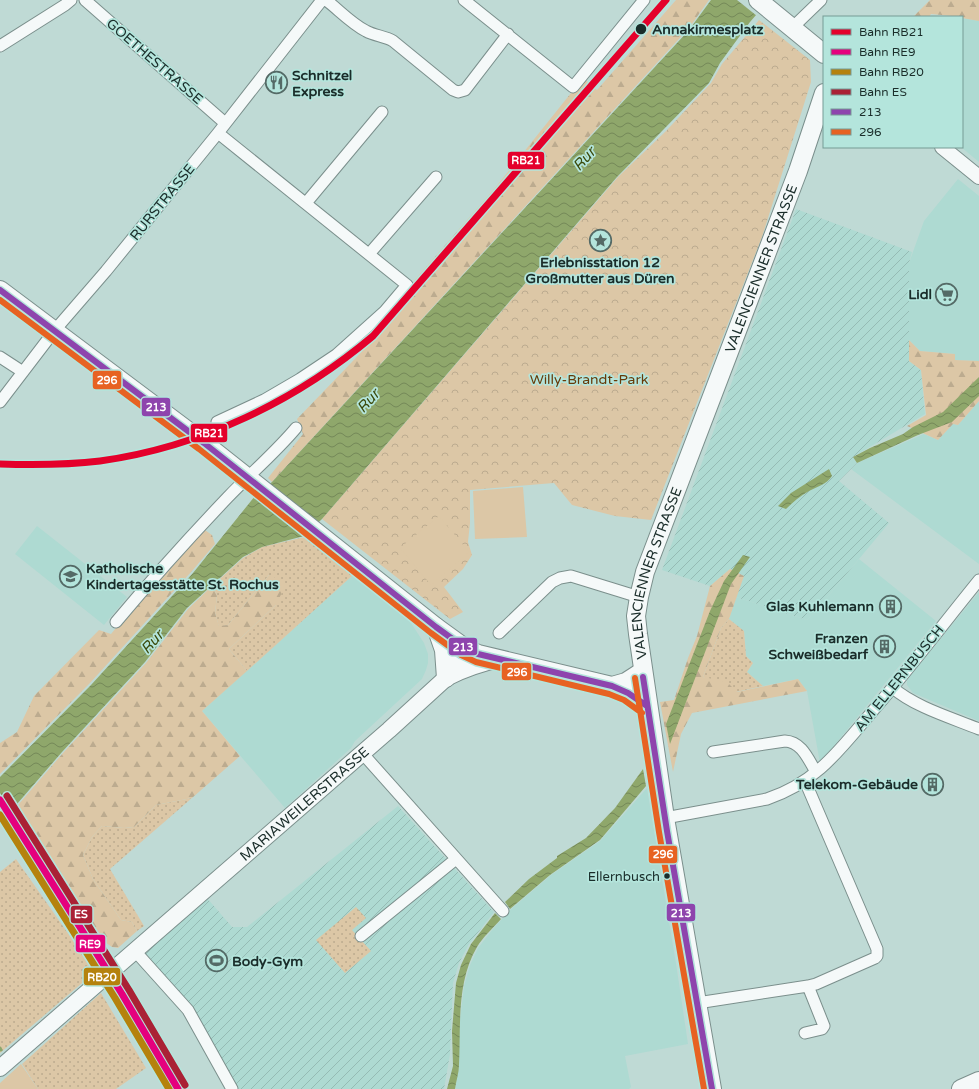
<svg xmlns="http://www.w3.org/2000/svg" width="979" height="1089" font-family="'Varela Round',sans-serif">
  <defs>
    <pattern id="industrial-furrows" width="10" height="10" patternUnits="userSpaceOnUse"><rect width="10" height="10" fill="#aedad2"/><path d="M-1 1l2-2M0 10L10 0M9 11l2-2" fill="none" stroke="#95bbb4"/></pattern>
    <pattern id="grass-dots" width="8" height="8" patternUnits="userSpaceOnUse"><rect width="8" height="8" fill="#dcc7a6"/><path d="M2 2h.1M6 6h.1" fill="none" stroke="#bcab8f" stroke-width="1.8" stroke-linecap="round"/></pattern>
    <pattern id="forest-firs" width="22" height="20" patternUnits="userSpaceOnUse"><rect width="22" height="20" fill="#dcc7a6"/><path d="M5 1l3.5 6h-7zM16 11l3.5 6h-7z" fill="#bcab8f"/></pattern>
    <pattern id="park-crowns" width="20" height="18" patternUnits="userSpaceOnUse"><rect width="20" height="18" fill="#dcc7a6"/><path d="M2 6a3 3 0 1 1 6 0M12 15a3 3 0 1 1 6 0" fill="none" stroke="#bcab8f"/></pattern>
    <pattern id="water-waves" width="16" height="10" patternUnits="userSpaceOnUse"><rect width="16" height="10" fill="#8fa76b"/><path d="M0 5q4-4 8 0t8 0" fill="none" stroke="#748858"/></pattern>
  </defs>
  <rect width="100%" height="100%" fill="#bfdad5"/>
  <path fill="#aedad2" d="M962,18L979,21V162L961,147H962Z
    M958,179L979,196V361L955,360V354L920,351L909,340V263L924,221Z
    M979,401V564L851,469L857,463L924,434L938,440L953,424L958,425Z
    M37,526L127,597L104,625L15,554Z
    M859,559L936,621L820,763L807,691L798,679L763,686L747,672L753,663L746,656L744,631L729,619L736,597L807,620L819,607Z
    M353,575L411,623L424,643L428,654V663L426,670L422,679L355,741L351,748L285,808L202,711Z
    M979,592V721L913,693L907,685V680Z
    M647,788L677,970L688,1044L625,1056L631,1087L629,1089H455L459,1066V1028L464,986L470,965L478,948L492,930L510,910L551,875L600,841Z"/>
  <path fill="url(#industrial-furrows)" d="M796,209L912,252L909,263V361L921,370L925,414L853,457L857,463L839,481L889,523L819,607L807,620L736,597L744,576L730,569L710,586L662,570Z
    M398,806L494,912L469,944L459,963L453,983L450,1054L444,1089H237L143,952L207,898L232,927H247Z"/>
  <path fill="url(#grass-dots)" d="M305,537L353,575L247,671L229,649L276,605L269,575L228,625L219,627L215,613L217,595L212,586L243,558L262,547Z
    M729,619L744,631L746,656L753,663L747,672L763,686L736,692L703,677L721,628Z
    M192,798L110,869L144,926L137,931L132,922L121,920L93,879L83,855L92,837L102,826L124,828L134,827L156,805Z
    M16,859L95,972L0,1053V872Z
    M356,907L366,918L352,930L371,951L345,973L316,940Z
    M101,993L146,1068L116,1089H38L22,1064Z"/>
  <path fill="url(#forest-firs)" d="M676,0H709L689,28L272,482L268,478L303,434L297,419L375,338L386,313L495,188L583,78L597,90Z
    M930,0H979V21L962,18V17L931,14L929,17H915L914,16Z
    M909,340L920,351L955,354V360L979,361V401L958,425L953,424L938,440L907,426L926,415L921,370L909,361Z
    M202,528L212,535L215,544L192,571L90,683L0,774V743L17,732L34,696L99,630L111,634L148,589Z
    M730,569L744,576L729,619L721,628L703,677L727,682L737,692L798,679L807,691L692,713L681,734L673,772L660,702L674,700L688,658L697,636L710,586Z
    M269,575L283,581L285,586L276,605L229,649L247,671L202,711L240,756L192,798L156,805L134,827L124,828L102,826L92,837L83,855L93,879L121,920L132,922L137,931L118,948L112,947L99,938L18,805L63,753L146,663L188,609L212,586L217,595L215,613L219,626L228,625Z"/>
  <path fill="url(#park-crowns)" d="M759,20L810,60L811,82L762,237L651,520L615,516L572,505L554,483L470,490V523L468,542L472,555L463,569L444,587L463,612L450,619L322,519L618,177L666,131L711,83L722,64Z"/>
  <path fill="#dcc7a6" d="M523,487L527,537L475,539L473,491Z
    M439,516L469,552L431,585L400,548Z
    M21,1064L38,1089H0V1083Z"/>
  <path fill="url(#water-waves)" d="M711,0H769L750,22L720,63L709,83L617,177L322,519L304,536L262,547L243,557L187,608L145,662L62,752L17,804L0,819V777L91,685L193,573L255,496L272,482L689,30Z
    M979,377V396L952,422L918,435L857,463L853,457L870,448L903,434L913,427L943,412Z
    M829,469L832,476C827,484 817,487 809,491C800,496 793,502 786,509L778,506L791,493Z
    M743,555L750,557L731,584L670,744L666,724L710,611L724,581Z
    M643,769L646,786L600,840L550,875L510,909L505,902L529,879L557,858V856L586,838L615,808Z
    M495,913L501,919C493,928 483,937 477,947C456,983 461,1026 459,1065C459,1073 456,1081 455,1089H447L453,1066L452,1031L456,983L461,965L471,944Z"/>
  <path fill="#bfdad5" d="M737,0H771L757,16Z
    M0,793L12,811L1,820L0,818Z"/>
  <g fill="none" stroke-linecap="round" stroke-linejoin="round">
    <path stroke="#8fa76b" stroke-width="3" d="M0,1048L1,1050"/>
    <defs>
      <path id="minor" d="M85,0L225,123
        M326,0C339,10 352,24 366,31C375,36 385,36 393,41L453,90L458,92L465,90L508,34
        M464,0L573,87L644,0
        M792,28L821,0
        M0,46L65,5L71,0
        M306,203L382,112
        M369,254L436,177
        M0,357L23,372
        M0,402L55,330L106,271L218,133L322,0
        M217,422L264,400L300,379L336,355L385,311L407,285L218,133
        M116,622C152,579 189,538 228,497C250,474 275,453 296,428
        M499,633L552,582L560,578L571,576L639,597
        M893,688C915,707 952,718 979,729
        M713,752L785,741C802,742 808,759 816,772
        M363,754L503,911
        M665,818L767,799C820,781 842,746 877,706C912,665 945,622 979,580
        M361,936L456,859
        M135,951L188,1010L232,1089
        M697,1003L808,986L816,984L875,958L877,956V949L805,781
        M805,1033L822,1029L824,1026L808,986"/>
      <path id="tertiary" d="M942,147L979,177"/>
      <g id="secondary">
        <path d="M446,678C464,669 481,663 501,659"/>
        <path id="s1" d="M0,1068L389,730L446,678L465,648"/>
      </g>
      <g id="primary">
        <path d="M758,0L824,54"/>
        <path d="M0,290L204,443L436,627L465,648L478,654L612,686L626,682L643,671"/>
        <path d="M436,627L444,650L446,678"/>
        <path d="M612,686L628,693L647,706"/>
        <path id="s2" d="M712,1089L665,818L638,634L636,616L639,597L645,572L798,171L824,93"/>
        <path d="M961,1089L979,1081"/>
      </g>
    </defs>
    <use href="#minor" stroke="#7b8f8c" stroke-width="13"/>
    <use href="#tertiary" stroke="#7b8f8c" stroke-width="16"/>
    <use href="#secondary" stroke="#7b8f8c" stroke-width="18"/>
    <use href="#primary" stroke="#7b8f8c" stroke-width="20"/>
    <use href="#minor" stroke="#f5f9f9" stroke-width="11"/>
    <use href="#tertiary" stroke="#f5f9f9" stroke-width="14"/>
    <use href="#secondary" stroke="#f5f9f9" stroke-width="16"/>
    <use href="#primary" stroke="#f5f9f9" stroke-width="18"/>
    <defs>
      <path id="bus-1" d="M0,290L204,443L436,627L465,648L478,654L612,686L628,693L647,706
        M643,677L667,831L712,1089"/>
      <path id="bus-2" d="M0,300L199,449L431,633L461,655L476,662L609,694L624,700L642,713
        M635,678L659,832L704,1089"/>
    </defs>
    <use href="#bus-1" stroke="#b4e5dc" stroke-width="9"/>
    <use href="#bus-2" stroke="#b4e5dc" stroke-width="9"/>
    <use href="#bus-1" stroke="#8e44ad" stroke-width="6"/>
    <use href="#bus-2" stroke="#e76222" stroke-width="6"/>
    <defs>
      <path id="rail-1" d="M0,464C33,465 67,465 100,461C201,447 296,401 373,336L666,0"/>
      <path id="rail-2" d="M0,800L122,994L178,1089"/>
      <path id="rail-3" d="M0,815L115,998L169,1089"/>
      <path id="rail-4" d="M7,796L129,990L185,1085"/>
    </defs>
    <use href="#rail-1" stroke="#b4e5dc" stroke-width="10"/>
    <use href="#rail-2" stroke="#b4e5dc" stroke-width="10"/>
    <use href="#rail-3" stroke="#b4e5dc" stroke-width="10"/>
    <use href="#rail-4" stroke="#b4e5dc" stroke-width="10"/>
    <use href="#rail-1" stroke="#e4002b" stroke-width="7"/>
    <use href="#rail-2" stroke="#e5007d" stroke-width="7"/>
    <use href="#rail-3" stroke="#b5820d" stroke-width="7"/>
    <use href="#rail-4" stroke="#aa2135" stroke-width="7"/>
  </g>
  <defs>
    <symbol id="restaurant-ring" viewBox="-11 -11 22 22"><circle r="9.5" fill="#b4e5dc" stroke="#546a66" stroke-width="1.5"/><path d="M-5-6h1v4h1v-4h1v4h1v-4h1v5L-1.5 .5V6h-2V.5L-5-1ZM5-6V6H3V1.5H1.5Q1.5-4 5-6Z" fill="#546a66"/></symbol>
    <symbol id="sight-ring" viewBox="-11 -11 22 22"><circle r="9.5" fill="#b4e5dc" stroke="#546a66" stroke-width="1.5"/><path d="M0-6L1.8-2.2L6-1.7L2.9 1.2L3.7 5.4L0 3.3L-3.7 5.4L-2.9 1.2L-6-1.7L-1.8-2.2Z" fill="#546a66"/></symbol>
    <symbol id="supermarket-ring" viewBox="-11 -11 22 22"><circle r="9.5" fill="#b4e5dc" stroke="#546a66" stroke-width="1.5"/><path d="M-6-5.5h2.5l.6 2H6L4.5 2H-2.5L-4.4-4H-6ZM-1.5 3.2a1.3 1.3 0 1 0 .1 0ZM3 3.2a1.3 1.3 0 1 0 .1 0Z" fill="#546a66"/></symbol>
    <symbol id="school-ring" viewBox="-11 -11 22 22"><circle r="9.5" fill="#b4e5dc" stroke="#546a66" stroke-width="1.5"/><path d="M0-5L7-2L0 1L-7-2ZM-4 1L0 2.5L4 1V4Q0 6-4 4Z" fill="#546a66"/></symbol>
    <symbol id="building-ring" viewBox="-11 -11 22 22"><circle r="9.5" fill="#b4e5dc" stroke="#546a66" stroke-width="1.5"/><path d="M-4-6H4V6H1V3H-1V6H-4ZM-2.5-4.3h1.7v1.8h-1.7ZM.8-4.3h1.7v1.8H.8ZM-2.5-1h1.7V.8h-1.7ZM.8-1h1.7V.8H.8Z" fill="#546a66"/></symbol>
    <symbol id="stadium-ring" viewBox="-11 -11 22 22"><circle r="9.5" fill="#b4e5dc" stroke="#546a66" stroke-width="1.5"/><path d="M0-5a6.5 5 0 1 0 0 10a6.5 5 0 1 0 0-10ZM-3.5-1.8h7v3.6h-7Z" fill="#546a66"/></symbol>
  </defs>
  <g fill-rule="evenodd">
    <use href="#restaurant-ring" x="264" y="70" width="25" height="25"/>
    <use href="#sight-ring" x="588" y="228" width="25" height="25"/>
    <use href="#supermarket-ring" x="934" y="282" width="25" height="25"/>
    <use href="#school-ring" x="58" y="564" width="25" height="25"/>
    <use href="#building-ring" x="878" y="594" width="25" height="25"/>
    <use href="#building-ring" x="872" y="634" width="25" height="25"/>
    <use href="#building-ring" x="920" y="772" width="25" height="25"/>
    <use href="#stadium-ring" x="204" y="948" width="25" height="25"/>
  </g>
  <g fill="#1a2d2a" stroke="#b4e5dc" stroke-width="1.5">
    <circle cx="641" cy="29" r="6"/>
    <circle cx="667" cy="876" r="3.5"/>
  </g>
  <g text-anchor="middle" stroke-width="3.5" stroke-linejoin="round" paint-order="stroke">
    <g font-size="13" fill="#1a2d2a" stroke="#b4e5dc" text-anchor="end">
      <text x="660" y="881">Ellernbusch</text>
    </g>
    <g font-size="14" font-weight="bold" fill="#1a2d2a" stroke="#b4e5dc" text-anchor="start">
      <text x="652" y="34">Annakirmesplatz</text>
    </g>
    <g font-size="14" fill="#1a2d2a" stroke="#b4e5dc">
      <text transform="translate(155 61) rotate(41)" y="5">GOETHESTRASSE</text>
      <text transform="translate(162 202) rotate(-51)" y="5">RURSTRASSE</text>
      <text dy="5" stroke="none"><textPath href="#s2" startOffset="849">VALENCIENNER STRASSE</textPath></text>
      <text dy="5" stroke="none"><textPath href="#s2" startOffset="525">VALENCIENNER STRASSE</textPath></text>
      <text transform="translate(899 678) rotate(-51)" y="5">AM ELLERNBUSCH</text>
      <text dy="5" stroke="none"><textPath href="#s1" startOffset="403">MARIAWEILERSTRASSE</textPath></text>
    </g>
    <g font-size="14" font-weight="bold" fill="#1a2d2a" stroke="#b4e5dc" text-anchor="end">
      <text x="292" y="80" text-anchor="start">Schnitzel<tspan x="292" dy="16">Express</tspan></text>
      <text x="600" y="267" text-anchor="middle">Erlebnisstation 12<tspan x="600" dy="16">Großmutter aus Düren</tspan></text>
      <text x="932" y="299">Lidl</text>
      <text x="86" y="573" text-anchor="start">Katholische<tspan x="86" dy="16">Kindertagesstätte St. Rochus</tspan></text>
      <text x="874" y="611">Glas Kuhlemann</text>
      <text x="868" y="643">Franzen<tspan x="868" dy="16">Schweißbedarf</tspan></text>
      <text x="918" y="789">Telekom-Gebäude</text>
      <text x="232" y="966" text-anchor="start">Body-Gym</text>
    </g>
    <g font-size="14" fill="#663a08" stroke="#b4e5dc">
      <text x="589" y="384">Willy-Brandt-Park</text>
    </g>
    <g font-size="15" font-style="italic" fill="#3a490a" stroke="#b4e5dc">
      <text transform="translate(584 159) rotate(-48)" y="5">Rur</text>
      <text transform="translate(368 401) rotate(-48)" y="5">Rur</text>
      <text transform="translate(152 642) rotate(-48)" y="5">Rur</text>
    </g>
  </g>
  <g stroke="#b4e5dc" stroke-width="1.5">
    <rect x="507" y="151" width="38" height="19" rx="4" fill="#e4002b"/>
    <rect x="92" y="370" width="30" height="20" rx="4" fill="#e76222"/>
    <rect x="141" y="397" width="30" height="20" rx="4" fill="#8e44ad"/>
    <rect x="190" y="423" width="38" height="20" rx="4" fill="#e4002b"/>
    <rect x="448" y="637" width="30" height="19" rx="4" fill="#8e44ad"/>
    <rect x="501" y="662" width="31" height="19" rx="4" fill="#e76222"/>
    <rect x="648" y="845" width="30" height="19" rx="4" fill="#e76222"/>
    <rect x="666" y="903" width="30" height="19" rx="4" fill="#8e44ad"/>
    <rect x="70" y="905" width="23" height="19" rx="4" fill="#aa2135"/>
    <rect x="75" y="934" width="31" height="19" rx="4" fill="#e5007d"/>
    <rect x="83" y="967" width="38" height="19" rx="4" fill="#b5820d"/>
  </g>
  <g font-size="11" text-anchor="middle" font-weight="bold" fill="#fff">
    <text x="526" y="164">RB21</text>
    <text x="107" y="384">296</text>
    <text x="156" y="411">213</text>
    <text x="209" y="437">RB21</text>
    <text x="463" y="651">213</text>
    <text x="517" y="676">296</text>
    <text x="663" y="858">296</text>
    <text x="681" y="917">213</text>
    <text x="81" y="918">ES</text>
    <text x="90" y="948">RE9</text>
    <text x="102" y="981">RB20</text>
  </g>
  <rect x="823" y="16" width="140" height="132" fill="#b4e5dc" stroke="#769b95"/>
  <rect x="831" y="29" width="20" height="6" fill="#e4002b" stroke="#769b95"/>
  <text x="859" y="36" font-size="12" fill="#1a2d2a">Bahn RB21</text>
  <rect x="831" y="49" width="20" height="6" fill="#e5007d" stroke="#769b95"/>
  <text x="859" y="56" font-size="12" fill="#1a2d2a">Bahn RE9</text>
  <rect x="831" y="69" width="20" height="6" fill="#b5820d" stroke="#769b95"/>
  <text x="859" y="76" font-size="12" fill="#1a2d2a">Bahn RB20</text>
  <rect x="831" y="89" width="20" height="6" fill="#aa2135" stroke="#769b95"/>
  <text x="859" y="96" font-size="12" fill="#1a2d2a">Bahn ES</text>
  <rect x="831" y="109" width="20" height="6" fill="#8e44ad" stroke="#769b95"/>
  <text x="859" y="116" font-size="12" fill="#1a2d2a">213</text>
  <rect x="831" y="129" width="20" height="6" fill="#e76222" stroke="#769b95"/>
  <text x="859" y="136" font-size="12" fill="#1a2d2a">296</text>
</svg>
